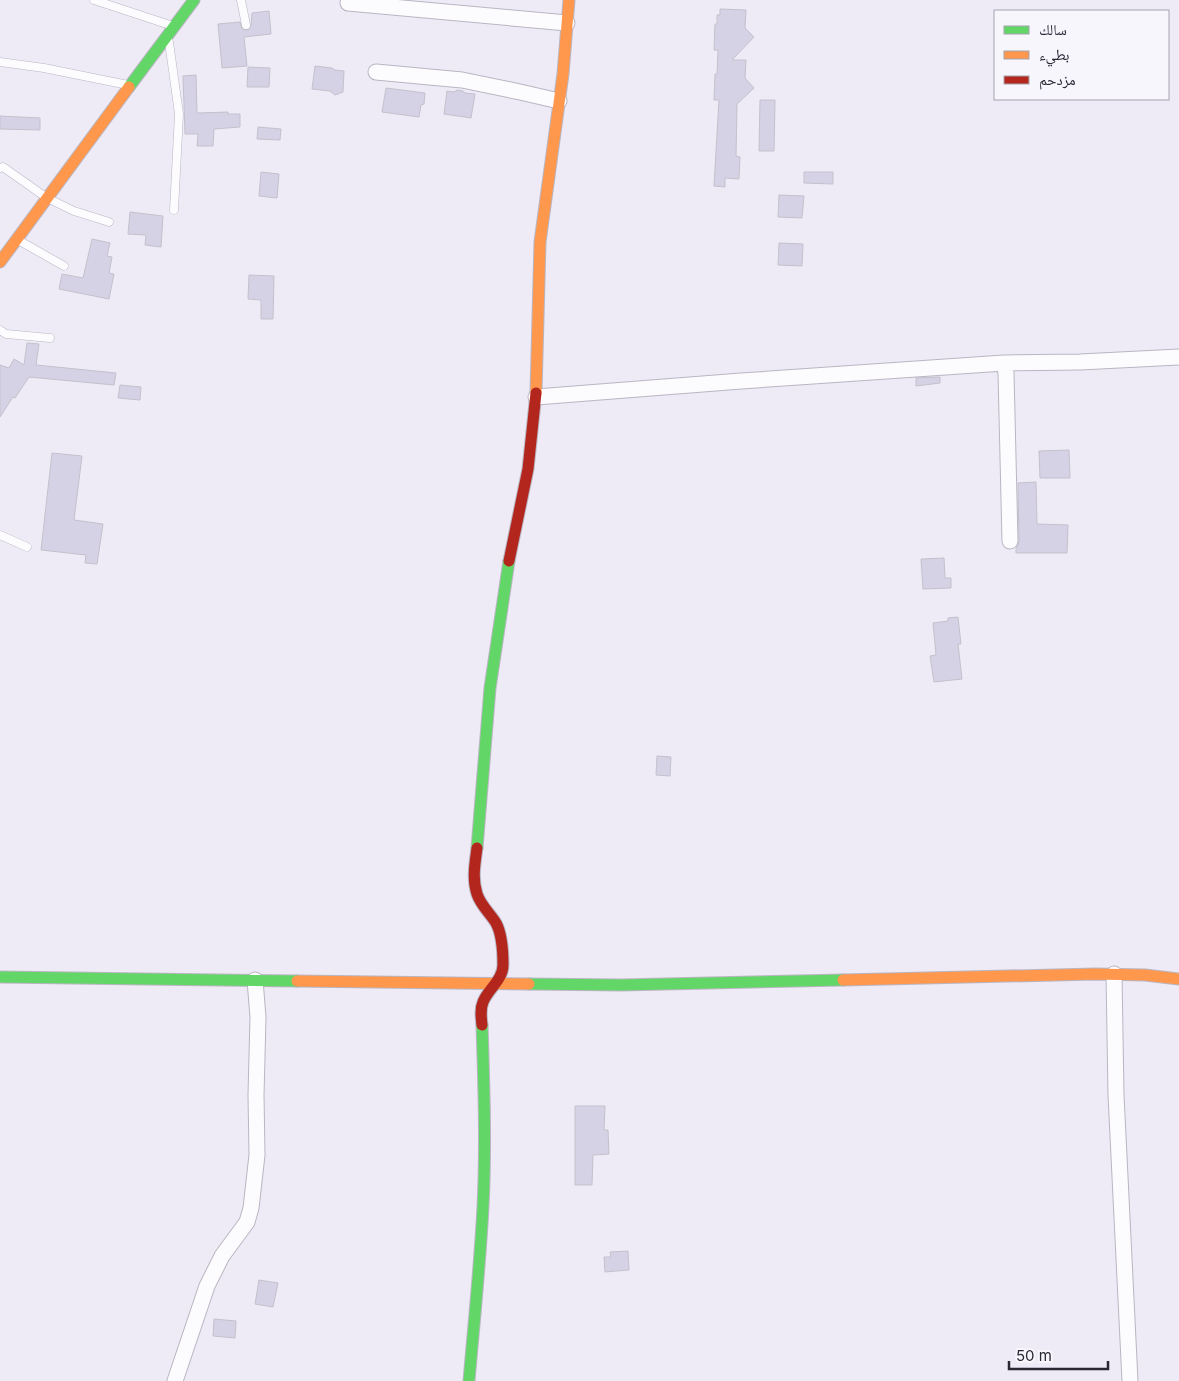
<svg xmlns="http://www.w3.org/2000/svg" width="1179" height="1381" font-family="Inter,'Noto Naskh Arabic',sans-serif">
  <rect width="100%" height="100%" fill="#eeebf7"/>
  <path fill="#d6d2e5" stroke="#c4c1cd" d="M720,9L746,10L745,28L754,37L732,60H746L745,78L754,88L737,104L736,156L740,157L739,179L725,178V187L714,186L719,100H714L715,74H717L718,50H714L715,24H717V15H720Z
    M269,11L271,34L244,37L247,66L222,68L218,24L240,22L242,29L248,30L251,26L252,13Z
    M315,66L332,68L335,70L344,71L343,92L335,95L330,91L312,89Z
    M248,67L270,68L269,87H247Z
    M196,75L197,113L228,112V114H240V127L214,129L213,146H197L198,134H185L183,76Z
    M386,88L425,93L424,104L421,105L419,117L382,112Z
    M457,90L463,91L465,93L475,94L471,118L444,114L447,91L454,92Z
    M760,100H775L774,151H759Z
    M0,116L40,118V130L0,129Z
    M258,127L281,129L280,140L257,139Z
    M261,172L279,174L277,198L259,196Z
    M804,172H833V184L804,183Z
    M779,195L804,196L802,218L778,217Z
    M130,212L163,216L161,247L145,245L146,235L128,234Z
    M92,239L110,243L107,256L112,257L109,273L114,274L109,299L59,289L62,274L83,278Z
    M779,243L803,244L802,266L778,265Z
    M249,275L274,276L273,319H261V300L248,299Z
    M27,343L39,344L36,365L116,373L114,385L29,377L15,398L13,397L0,417V365L9,368L14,359L24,365Z
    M940,377V383L916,386V378Z
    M120,385L141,387L140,400L118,398Z
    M1069,450L1070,478H1040L1039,451Z
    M52,453L82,456L74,520L103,524L97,564L85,563L86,555L41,550Z
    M1036,482L1037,524L1068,525L1067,553H1016V548L1018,545L1019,541L1018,483Z
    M944,558L945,578H951V588L923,589L921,559Z
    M958,617L961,644H958L962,679L934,682L930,656L936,655L933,623L948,621V618Z
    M657,756L671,757L670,776L656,775Z
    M575,1106H605L604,1130H608L609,1154L593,1155L592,1185H575Z
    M628,1251L629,1270L605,1272L604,1257H611L610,1252Z
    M259,1280L278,1283L273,1307L255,1304Z
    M214,1319L236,1321L235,1338L213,1336Z"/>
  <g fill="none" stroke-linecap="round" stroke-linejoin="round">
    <defs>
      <path id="lane" d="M94,0L173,26
        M241,0L246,25
        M169,42L179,114L174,210
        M0,62L44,68L128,85
        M0,168L3,167L47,198L74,211L109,222
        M18,240L64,266
        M0,330L6,334L50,338
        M0,535L27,547"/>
      <path id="street" d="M348,3L567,23
        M376,72L462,80L520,92L559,101
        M1004,363L1006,373L1010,541
        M536,397L741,381L1004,363L1080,362L1179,357
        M1114,974L1116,1095L1130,1381
        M175,1381L207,1286L222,1256L247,1222L251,1208L257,1155L256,1095L258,1017L255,980"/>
      <path id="fast" d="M129,87L194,0
        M477,848L490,688L509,561
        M0,977L297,981
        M529,984L621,985L843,980
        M469,1381C474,1323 480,1265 483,1207C486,1146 484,1086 482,1025"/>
      <path id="slow" d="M0,262L129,87
        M536,393L540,242L563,74L569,0
        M843,980L1095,974L1145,975L1179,979
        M297,981L529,984"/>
      <path id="jam" d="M509,561L528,469L536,393
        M477,848C475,863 472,879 477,894C481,906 490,913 496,923C502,934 503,952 503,965C503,980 488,989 483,1002C480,1009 481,1017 482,1025"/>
    </defs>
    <use href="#lane" stroke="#b9b6c2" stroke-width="9"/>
    <use href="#street" stroke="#b9b6c2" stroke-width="17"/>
    <use href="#fast" stroke="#b9b6c2" stroke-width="13"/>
    <use href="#slow" stroke="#b9b6c2" stroke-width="13"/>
    <use href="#jam" stroke="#b9b6c2" stroke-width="13"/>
    <use href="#lane" stroke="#fcfcfe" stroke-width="8"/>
    <use href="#street" stroke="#fcfcfe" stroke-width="15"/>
    <use href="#fast" stroke="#63d668" stroke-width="11"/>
    <use href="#slow" stroke="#ff974d" stroke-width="11"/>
    <use href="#jam" stroke="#b3261e" stroke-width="11"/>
  </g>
  <rect x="994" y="10" width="175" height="90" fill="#f7f6fd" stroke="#a5a3ad"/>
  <rect x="1004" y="26" width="25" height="8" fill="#63d668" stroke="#a5a3ad"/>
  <text x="1039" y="35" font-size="15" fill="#2a2735">سالك</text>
  <rect x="1004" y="51" width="25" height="8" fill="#ff974d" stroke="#a5a3ad"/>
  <text x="1039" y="60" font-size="15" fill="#2a2735">بطيء</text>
  <rect x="1004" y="76" width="25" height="8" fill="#b3261e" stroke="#a5a3ad"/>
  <text x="1039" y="85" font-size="15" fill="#2a2735">مزدحم</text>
  <path d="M1009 1361v8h99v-8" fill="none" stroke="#2a2735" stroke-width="2.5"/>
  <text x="1016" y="1361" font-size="15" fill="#2a2735" stroke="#f7f6fd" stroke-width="4" paint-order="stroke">50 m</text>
</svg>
